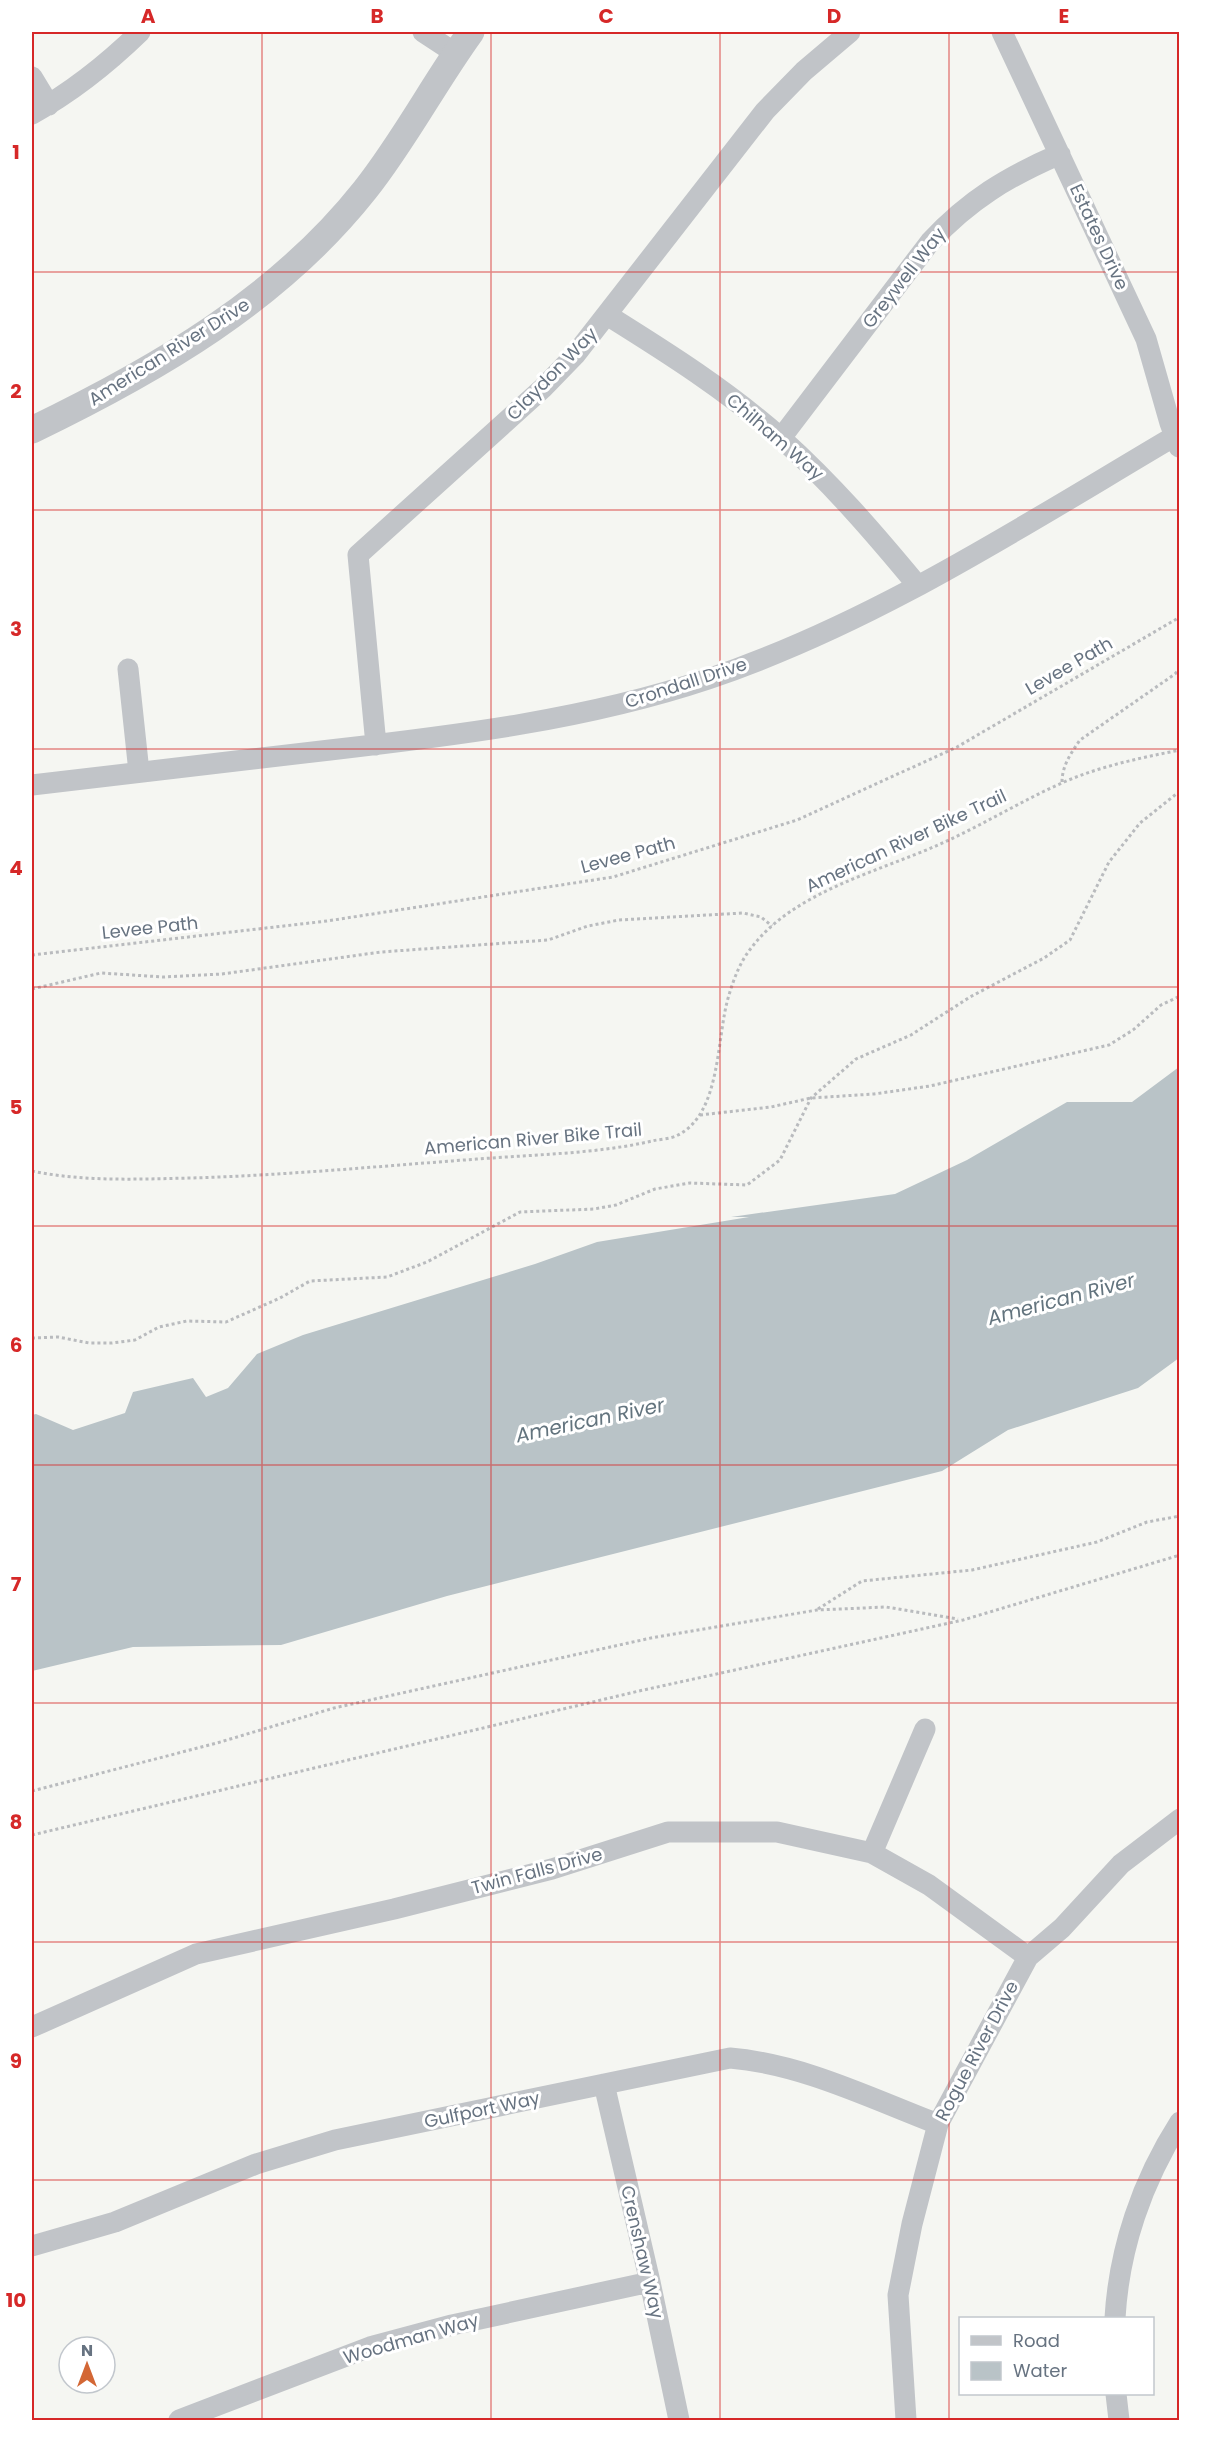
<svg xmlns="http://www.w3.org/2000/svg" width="1211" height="2452" font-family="Poppins,sans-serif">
  <rect width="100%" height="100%" fill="#f5f6f2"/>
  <path fill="#b9c3c7" d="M1179,1067V1358L1138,1388L1008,1430L942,1471L447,1596L281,1645L133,1647L32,1671V1415L36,1414L73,1430L125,1413L133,1392L193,1378L206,1397L228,1388L257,1354L303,1335L535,1264L597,1242L749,1217H731L895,1194L967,1160L1067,1102H1132Z"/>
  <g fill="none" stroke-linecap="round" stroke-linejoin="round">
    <path stroke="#b9bbbe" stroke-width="3" stroke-dasharray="3 3" stroke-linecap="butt" d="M1062,782C1062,766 1071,753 1080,740L1175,674L1180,668
      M32,955L327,921L613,877L797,820L957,747L1180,617
      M32,989L101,973L163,977L222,974L381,952L548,940L588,926L619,920L743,913L761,917L772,926
      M700,1115L771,1107L811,1098L874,1094L930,1086L1109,1045L1133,1030L1161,1005L1180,996
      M32,1171C85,1182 138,1179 192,1178C292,1175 392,1165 492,1158C546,1154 600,1153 652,1141C660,1139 671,1139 678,1135C722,1113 716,1036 729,995C734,978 741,960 752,947C794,892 877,872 938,845C981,826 1021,801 1064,782C1101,766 1140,758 1180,750
      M32,1338L58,1337L89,1343H112L135,1340L159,1327L187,1321L226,1322L280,1298L310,1281L387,1277L427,1262L520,1212L594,1209L616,1205L655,1189L690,1183L747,1185L780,1160L811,1098L856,1059L911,1035L970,997L1044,958L1070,940L1109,862L1140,823L1180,791
      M818,1609L862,1581L972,1570L1097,1542L1147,1522L1180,1516
      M32,1791L217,1743L334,1708L651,1638L817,1610L886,1607L958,1619
      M32,1835L639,1691L963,1620L1180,1555"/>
    <path stroke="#c1c4c8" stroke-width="21" d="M423,32L455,53
      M1002,32L1146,339L1170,423L1179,447
      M32,77L49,105
      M32,114C72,92 107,64 140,32
      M607,315C668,353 728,391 782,439C832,484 875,534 918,586
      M781,438L930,242C969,200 1007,177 1060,154
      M128,669L139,772
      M376,745L358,555L543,388L575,355L765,111L804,71L850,32
      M32,785C131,773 230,761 330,750C458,735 585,720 708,679C877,622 1027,523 1180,433
      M872,1853L925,1729
      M32,2027L196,1954L394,1909L552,1869L668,1832H777L872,1853L929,1885L1028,1957
      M604,2084L650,2282L679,2420
      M32,2246L115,2222L256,2164L335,2140L730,2058C802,2064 870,2098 938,2124
      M1115,2318C1119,2249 1142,2181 1180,2122
      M1116,2394L1119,2420
      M179,2420L370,2347L452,2325L650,2282
      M906,2420L898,2295L912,2224L938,2124L1028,1957L1062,1928L1121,1864L1180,1819"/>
    <path stroke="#c1c4c8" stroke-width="27" d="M32,430C156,370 278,300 365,190C404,141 434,83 471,32"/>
  </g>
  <path fill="none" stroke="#d62828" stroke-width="1.5" stroke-opacity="0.55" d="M262,32V2420M491,32V2420M720,32V2420M949,32V2420M32,272H1180M32,510H1180M32,749H1180M32,987H1180M32,1226H1180M32,1465H1180M32,1703H1180M32,1942H1180M32,2180H1180"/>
  <g text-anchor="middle" stroke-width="6" stroke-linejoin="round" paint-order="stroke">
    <g font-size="18" fill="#677381" stroke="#fff">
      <text transform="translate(1099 237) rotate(65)" y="6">Estates Drive</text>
      <text transform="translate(904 278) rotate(-52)" y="6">Greywell Way</text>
      <text transform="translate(169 352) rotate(-32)" y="6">American River Drive</text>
      <text transform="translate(552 374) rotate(-46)" y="6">Claydon Way</text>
      <text transform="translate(775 437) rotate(41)" y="6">Chilham Way</text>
      <text transform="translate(1069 666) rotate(-30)" y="6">Levee Path</text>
      <text transform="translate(686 683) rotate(-18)" y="6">Crondall Drive</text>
      <text transform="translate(906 841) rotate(-25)" y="6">American River Bike Trail</text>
      <text transform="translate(628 855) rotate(-15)" y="6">Levee Path</text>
      <text transform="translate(150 928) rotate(-6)" y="6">Levee Path</text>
      <text transform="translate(533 1139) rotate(-5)" y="6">American River Bike Trail</text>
      <text transform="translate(537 1871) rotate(-15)" y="6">Twin Falls Drive</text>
      <text transform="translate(977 2051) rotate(-62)" y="6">Rogue River Drive</text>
      <text transform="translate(482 2110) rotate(-12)" y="6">Gulfport Way</text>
      <text transform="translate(642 2252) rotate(77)" y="6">Crenshaw Way</text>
      <text transform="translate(411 2339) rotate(-16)" y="6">Woodman Way</text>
    </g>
    <g font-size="20" font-style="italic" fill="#63747e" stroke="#fff">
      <text transform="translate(1061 1299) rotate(-15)" y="7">American River</text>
      <text transform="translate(590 1420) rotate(-12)" y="7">American River</text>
    </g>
  </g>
  <rect width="1211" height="2452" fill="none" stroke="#ffffff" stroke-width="66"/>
  <rect x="959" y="2317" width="195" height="78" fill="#ffffff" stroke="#c2c7cd" stroke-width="1.5"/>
  <rect x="971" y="2336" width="30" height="9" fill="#c1c4c8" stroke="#c2c7cd" stroke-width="1.5"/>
  <text x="1013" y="2347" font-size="18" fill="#677381">Road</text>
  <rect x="971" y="2362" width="30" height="18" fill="#b9c3c7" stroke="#c2c7cd" stroke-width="1.5"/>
  <text x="1013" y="2377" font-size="18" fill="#677381">Water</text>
  <g transform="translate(87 2365)"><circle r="28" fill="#ffffff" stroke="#c2c7cd" stroke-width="1.5"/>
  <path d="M0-4.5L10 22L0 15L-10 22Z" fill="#d36735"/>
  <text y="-9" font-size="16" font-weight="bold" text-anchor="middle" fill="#677381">N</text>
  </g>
  <rect x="33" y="33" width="1145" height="2386" fill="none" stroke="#d62828" stroke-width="2"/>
  <g font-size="20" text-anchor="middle" font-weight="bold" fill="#d62828">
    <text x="148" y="23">A</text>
    <text x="377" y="23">B</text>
    <text x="606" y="23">C</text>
    <text x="834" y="23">D</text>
    <text x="1064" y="23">E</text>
    <text x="16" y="159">1</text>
    <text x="16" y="398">2</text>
    <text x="16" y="636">3</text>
    <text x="16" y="875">4</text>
    <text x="16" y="1114">5</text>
    <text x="16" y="1352">6</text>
    <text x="16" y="1591">7</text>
    <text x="16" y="1829">8</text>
    <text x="16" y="2068">9</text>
    <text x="16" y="2307">10</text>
  </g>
</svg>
